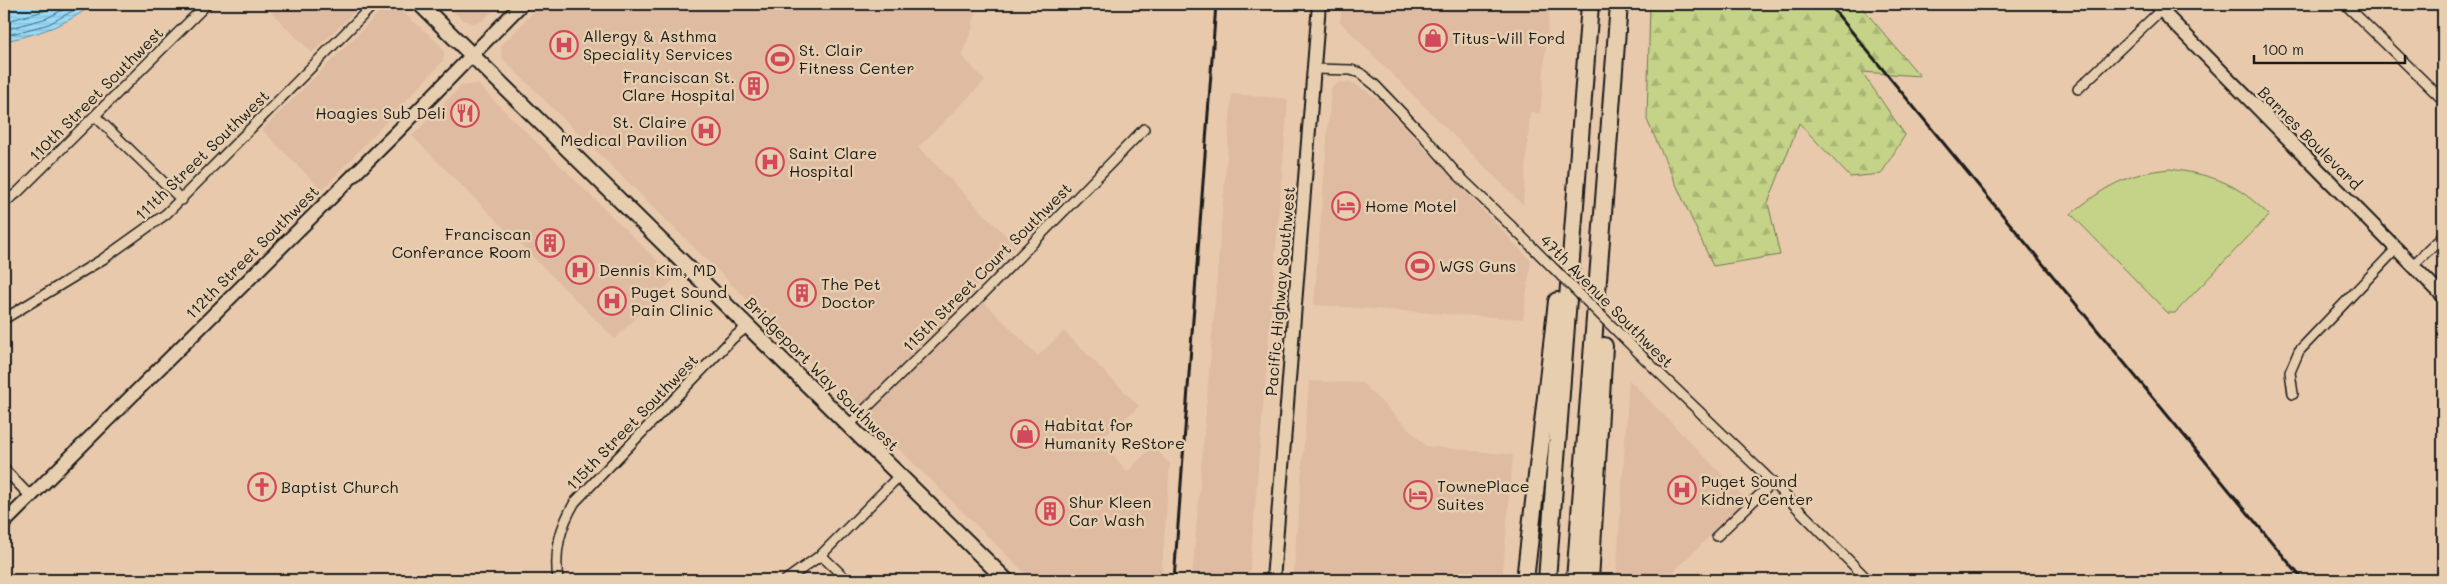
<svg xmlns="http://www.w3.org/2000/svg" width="2447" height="584" font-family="Mali,sans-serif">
  <defs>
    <pattern id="forest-firs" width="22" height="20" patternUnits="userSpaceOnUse" patternTransform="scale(1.25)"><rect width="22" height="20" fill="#c4d387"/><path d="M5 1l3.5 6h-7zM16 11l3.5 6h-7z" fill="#a8b574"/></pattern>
    <pattern id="water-rules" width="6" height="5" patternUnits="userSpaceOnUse" patternTransform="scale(1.25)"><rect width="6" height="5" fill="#97dbf9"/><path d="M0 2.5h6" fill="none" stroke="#82bbd5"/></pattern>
  </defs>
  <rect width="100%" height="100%" fill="#e8c9ac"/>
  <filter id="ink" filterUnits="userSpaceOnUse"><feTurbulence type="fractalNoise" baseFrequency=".02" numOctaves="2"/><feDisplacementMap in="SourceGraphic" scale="10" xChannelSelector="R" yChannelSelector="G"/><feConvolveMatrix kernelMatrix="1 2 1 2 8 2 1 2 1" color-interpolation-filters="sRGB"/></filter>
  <g filter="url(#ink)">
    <path fill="#debba1" d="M263,4H362L312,53Z
      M445,4H500L482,21L472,23L463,20Z
      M541,4H977L972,29L961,55L985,81L918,147L1016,246L972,290L1038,356L1064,331L1139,406L1100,440L1127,472L1159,440V453L1170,464L1161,580H1032L502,58L501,46Z
      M1342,4H1550L1540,113L1530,112L1523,205L1340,22Z
      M395,5L440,45L444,52L443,61L322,190L262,130L386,6Z
      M1340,82L1353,83L1377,98L1531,261L1523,319L1314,305L1331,88Z
      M477,84L675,278L615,339L412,136L461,86Z
      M1232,94L1288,99L1249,580H1192Z
      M1629,380L1747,500L1665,580H1616Z
      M1309,381L1362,383L1426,446L1513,455L1502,580H1293Z"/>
    <path fill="url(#forest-firs)" stroke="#707852" d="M1650,4H1859L1920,76L1862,72L1905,135L1881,174L1850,177L1799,123L1768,203L1780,255L1713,266L1647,120Z"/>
    <path fill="#c4d387" stroke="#707852" d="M2170,169C2216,176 2235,182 2269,215L2175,313H2168L2071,214C2104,187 2127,173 2170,169Z"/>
    <path fill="url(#water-rules)" stroke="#668fa1" d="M4,4H93C67,25 36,35 4,41Z"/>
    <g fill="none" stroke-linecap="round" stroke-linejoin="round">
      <path stroke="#4d6874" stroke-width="1" d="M4,22L44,11L60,4
        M4,30L47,18L74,4
        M4,36L49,24L85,4"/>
      <defs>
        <path id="street" d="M2345,4L2443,100
          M1315,69L1351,70L1360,73L1375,85L1421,133L1456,173L1510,225
          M2078,89L2161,10
          M95,116L182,200
          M4,203L17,193L207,4
          M2413,265L2443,236
          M4,319L103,259L166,214L374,4
          M1651,365L1763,473L1868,580
          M2293,394L2290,372L2299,351L2396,249
          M849,425L978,299L1144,129
          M4,469L30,496
          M1717,536L1772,483
          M821,555L847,580
          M558,580C554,551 560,527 575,502L733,338L748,326
          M786,580L821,555L899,476"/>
        <path id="secondary" d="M2155,4L2443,296
          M4,523L397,132L522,4
          M1273,580L1319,4"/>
        <path id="primary" d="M420,4L1006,580"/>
        <path id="highway" d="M1525,580L1557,301
          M1547,580L1590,4
          M1575,580L1619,4
          M1590,580L1604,346"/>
      </defs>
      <use href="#street" stroke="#1c1c1c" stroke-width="12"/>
      <use href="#secondary" stroke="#1c1c1c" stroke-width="16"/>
      <use href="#primary" stroke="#1c1c1c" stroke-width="18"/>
      <use href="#highway" stroke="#1c1c1c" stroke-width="20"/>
      <use href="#street" stroke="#e7ceaf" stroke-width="9"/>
      <use href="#secondary" stroke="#e7ceaf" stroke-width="12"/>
      <use href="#primary" stroke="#e7ceaf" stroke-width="14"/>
      <use href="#highway" stroke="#e7ceaf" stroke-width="16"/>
      <path stroke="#1c1c1c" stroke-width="3" d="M1829,4L2303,580
        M1174,580L1216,4"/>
      <defs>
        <path id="street-bridge" d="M1510,225L1651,365"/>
      </defs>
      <use href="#street-bridge" stroke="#1c1c1c" stroke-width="12" stroke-linecap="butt"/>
      <use href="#street-bridge" stroke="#e7ceaf" stroke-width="9"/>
    </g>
  </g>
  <defs>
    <symbol id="shop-ring" viewBox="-11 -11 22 22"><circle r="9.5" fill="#e7ceaf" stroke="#d1495b" stroke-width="1.5"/><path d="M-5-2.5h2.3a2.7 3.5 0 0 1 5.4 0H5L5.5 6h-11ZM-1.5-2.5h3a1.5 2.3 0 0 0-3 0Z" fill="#d1495b"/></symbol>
    <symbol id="hospital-ring" viewBox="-11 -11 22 22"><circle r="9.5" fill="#e7ceaf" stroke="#d1495b" stroke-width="1.5"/><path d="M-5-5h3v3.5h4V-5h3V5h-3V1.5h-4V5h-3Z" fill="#d1495b"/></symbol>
    <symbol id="stadium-ring" viewBox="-11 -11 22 22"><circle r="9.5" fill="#e7ceaf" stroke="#d1495b" stroke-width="1.5"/><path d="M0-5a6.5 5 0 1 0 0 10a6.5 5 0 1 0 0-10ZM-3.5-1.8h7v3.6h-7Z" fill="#d1495b"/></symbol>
    <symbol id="building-ring" viewBox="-11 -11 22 22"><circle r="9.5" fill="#e7ceaf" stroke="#d1495b" stroke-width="1.5"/><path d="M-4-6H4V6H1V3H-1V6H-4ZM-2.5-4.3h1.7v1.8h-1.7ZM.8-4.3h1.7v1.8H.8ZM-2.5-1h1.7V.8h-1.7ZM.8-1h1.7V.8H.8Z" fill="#d1495b"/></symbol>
    <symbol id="restaurant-ring" viewBox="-11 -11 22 22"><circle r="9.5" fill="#e7ceaf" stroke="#d1495b" stroke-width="1.5"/><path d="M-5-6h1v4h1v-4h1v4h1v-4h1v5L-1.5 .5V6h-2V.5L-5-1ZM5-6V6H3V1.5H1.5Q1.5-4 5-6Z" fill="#d1495b"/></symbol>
    <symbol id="hotel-ring" viewBox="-11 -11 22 22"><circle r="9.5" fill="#e7ceaf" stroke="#d1495b" stroke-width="1.5"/><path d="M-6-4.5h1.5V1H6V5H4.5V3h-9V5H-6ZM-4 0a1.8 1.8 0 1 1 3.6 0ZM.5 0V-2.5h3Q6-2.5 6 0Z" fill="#d1495b"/></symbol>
    <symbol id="church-ring" viewBox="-11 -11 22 22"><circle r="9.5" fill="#e7ceaf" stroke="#d1495b" stroke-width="1.5"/><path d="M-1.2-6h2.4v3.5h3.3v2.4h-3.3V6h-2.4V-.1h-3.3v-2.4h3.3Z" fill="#d1495b"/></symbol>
  </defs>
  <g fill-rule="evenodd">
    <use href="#shop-ring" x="1417" y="22" width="32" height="32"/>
    <use href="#hospital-ring" x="548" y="29" width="32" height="32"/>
    <use href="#stadium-ring" x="764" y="43" width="32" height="32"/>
    <use href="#building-ring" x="738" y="70" width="32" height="32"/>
    <use href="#restaurant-ring" x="449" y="97" width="32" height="32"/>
    <use href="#hospital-ring" x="690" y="115" width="32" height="32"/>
    <use href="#hospital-ring" x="754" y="146" width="32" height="32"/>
    <use href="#hotel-ring" x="1330" y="190" width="32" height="32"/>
    <use href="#building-ring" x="534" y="227" width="32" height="32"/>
    <use href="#stadium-ring" x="1404" y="250" width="32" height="32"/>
    <use href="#hospital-ring" x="564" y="254" width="32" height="32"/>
    <use href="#building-ring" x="786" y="277" width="32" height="32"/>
    <use href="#hospital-ring" x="596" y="285" width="32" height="32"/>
    <use href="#shop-ring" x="1009" y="418" width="32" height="32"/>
    <use href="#church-ring" x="246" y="471" width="32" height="32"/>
    <use href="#hospital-ring" x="1666" y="474" width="32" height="32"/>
    <use href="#hotel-ring" x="1402" y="479" width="32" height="32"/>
    <use href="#building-ring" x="1034" y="495" width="32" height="32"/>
  </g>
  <g text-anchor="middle" stroke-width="5" stroke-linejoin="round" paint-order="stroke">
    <g font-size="16" fill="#1c1c1c" stroke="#e7ceaf" text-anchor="start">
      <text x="583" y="42">Allergy &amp; Asthma<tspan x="583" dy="18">Speciality Services</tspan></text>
      <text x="1452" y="44">Titus-Will Ford</text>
      <text x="799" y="56">St. Clair<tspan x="799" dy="18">Fitness Center</tspan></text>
      <text x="735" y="83" text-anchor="end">Franciscan St.<tspan x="735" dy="18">Clare Hospital</tspan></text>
      <text x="446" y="119" text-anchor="end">Hoagies Sub Deli</text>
      <text x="687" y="128" text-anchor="end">St. Claire<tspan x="687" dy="18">Medical Pavilion</tspan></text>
      <text x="789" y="159">Saint Clare<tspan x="789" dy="18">Hospital</tspan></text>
      <text x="1365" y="212">Home Motel</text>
      <text x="531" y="240" text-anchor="end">Franciscan<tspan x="531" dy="18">Conferance Room</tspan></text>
      <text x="1439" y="272">WGS Guns</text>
      <text x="599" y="276">Dennis Kim, MD</text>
      <text x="821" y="290">The Pet<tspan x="821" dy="18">Doctor</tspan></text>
      <text x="631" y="298">Puget Sound<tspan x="631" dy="18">Pain Clinic</tspan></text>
      <text x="1044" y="431">Habitat for<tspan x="1044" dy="18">Humanity ReStore</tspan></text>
      <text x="1701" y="487">Puget Sound<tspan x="1701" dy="18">Kidney Center</tspan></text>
      <text x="1437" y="492">TownePlace<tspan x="1437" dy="18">Suites</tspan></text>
      <text x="281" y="493">Baptist Church</text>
      <text x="1069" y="508">Shur Kleen<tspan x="1069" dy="18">Car Wash</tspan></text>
    </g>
    <g font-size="16" fill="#1c1c1c" stroke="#e7ceaf">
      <text transform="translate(96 94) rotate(-45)" y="6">110th Street Southwest</text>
      <text transform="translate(2310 138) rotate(45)" y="6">Barnes Boulevard</text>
      <text transform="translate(202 155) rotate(-44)" y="6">111th Street Southwest</text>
      <text transform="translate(252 252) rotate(-45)" y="6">112th Street Southwest</text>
      <text transform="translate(987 267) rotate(-45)" y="6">115th Street Court Southwest</text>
      <text transform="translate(1280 291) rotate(-85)" y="6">Pacific Highway Southwest</text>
      <text transform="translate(1607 301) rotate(45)" y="6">47th Avenue Southwest</text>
      <text transform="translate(822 374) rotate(45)" y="6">Bridgeport Way Southwest</text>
      <text transform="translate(632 422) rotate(-46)" y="6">115th Street Southwest</text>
    </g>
  </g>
  <rect width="2447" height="584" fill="none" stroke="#e7ceaf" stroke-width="20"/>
  <rect x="10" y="10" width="2427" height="564" fill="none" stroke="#1c1c1c" stroke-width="2" filter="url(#ink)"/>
  <path d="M2254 55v8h151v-8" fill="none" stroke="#1c1c1c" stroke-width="2.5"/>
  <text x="2262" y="55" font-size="15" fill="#1c1c1c" stroke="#e7ceaf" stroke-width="4" paint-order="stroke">100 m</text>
</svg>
